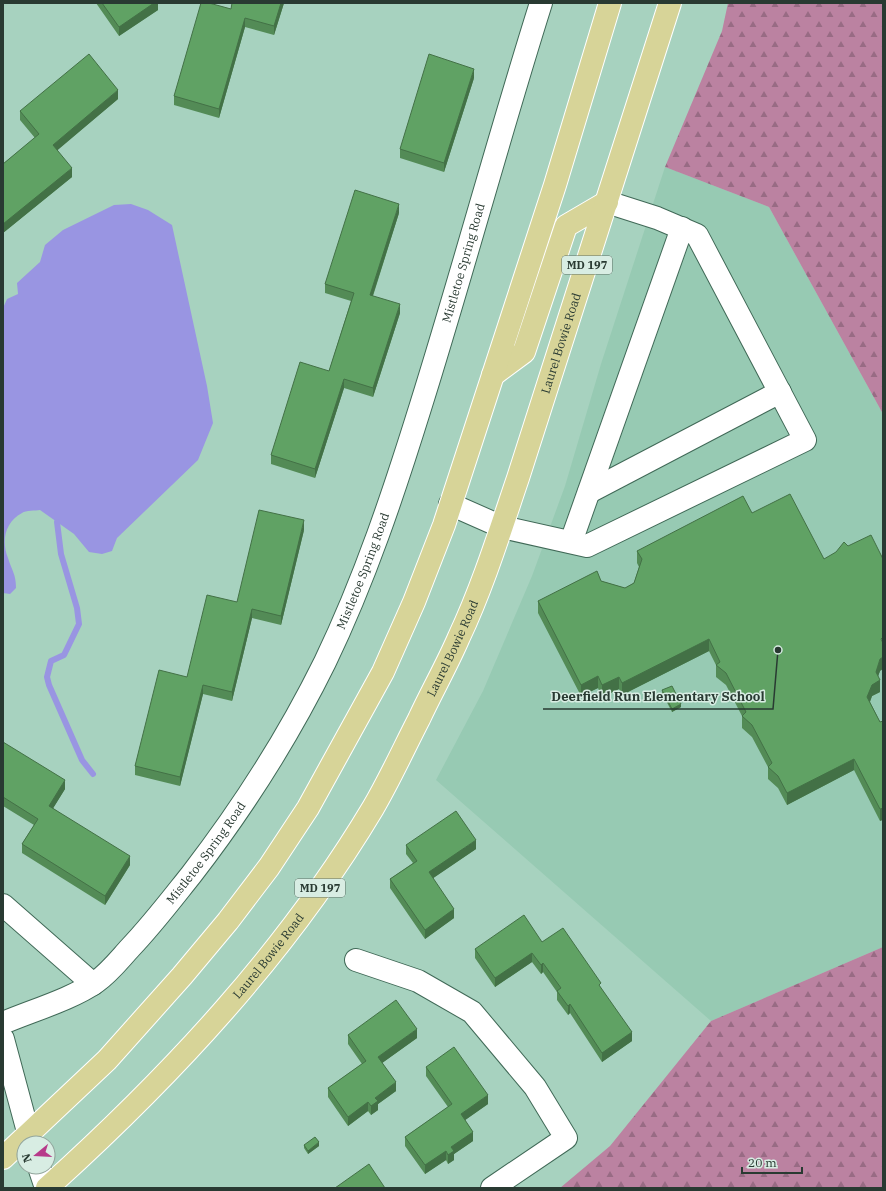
<svg xmlns="http://www.w3.org/2000/svg" width="886" height="1191" font-family="'IBM Plex Serif',serif">
  <defs>
    <pattern id="forest-firs" width="22" height="20" patternUnits="userSpaceOnUse"><rect width="22" height="20" fill="#bb82a1"/><path d="M5 1l3.5 6h-7zM16 11l3.5 6h-7z" fill="#986b84"/></pattern>
  </defs>
  <rect width="100%" height="100%" fill="#a7d2bf"/>
  <path fill="#97cab3" d="M665,167L769,207L883,414V947L711,1021L436,780L483,691L532,576L565,486L601,364Z"/>
  <path fill="url(#forest-firs)" d="M728,3H883V414L769,207L665,167L722,31Z
    M883,947V1188H560L610,1146L711,1021Z"/>
  <path fill="#9995e2" d="M131,204L148,210L172,225L207,386L213,423L198,460L117,538L112,551L102,554L89,552L74,534L40,510C35,511 26,510 22,513C5,522 1,541 8,558C12,571 16,574 16,588L10,594L3,593V308L7,299L18,294L17,283L40,262L45,245L63,230L114,205Z"/>
  <g fill="none" stroke-linecap="round" stroke-linejoin="round">
    <path stroke="#9995e2" stroke-width="6" d="M57,522L61,554L77,608L79,624L64,655L51,661L47,677L49,685L82,760L93,774"/>
    <defs>
      <g id="minor">
        <path d="M589,492L780,392"/>
        <path d="M450,504L502,527L587,546L805,440L697,235L657,218L607,202"/>
        <path d="M571,542L682,228"/>
        <path d="M3,905L93,984"/>
        <path d="M356,960L418,981L472,1012L535,1087L566,1138L492,1188"/>
        <path id="s1" d="M3,1023C31,1011 72,999 96,982C109,973 119,960 130,948C152,925 171,900 191,875C242,809 288,737 325,662C365,579 394,492 421,405C463,271 499,136 541,3"/>
        <path d="M3,1039L31,1143"/>
        <path d="M39,1167L46,1188"/>
      </g>
      <g id="major">
        <path d="M493,375L524,352L566,226L607,202"/>
        <path d="M3,1158L107,1060L182,976L228,921L269,867L308,808L383,672L414,602L444,525L555,185L610,3"/>
        <path id="s2" d="M47,1188C171,1076 287,952 373,808C390,779 404,748 419,719C432,691 447,665 459,637C483,586 500,531 518,478L670,3"/>
      </g>
    </defs>
    <use href="#minor" stroke="#406957" stroke-width="24"/>
    <use href="#major" stroke="#fff" stroke-width="24"/>
    <use href="#minor" stroke="#fff" stroke-width="22"/>
    <use href="#major" stroke="#d7d498" stroke-width="22"/>
  </g>
  <path fill="#538b56" d="M96,3H158V10L119,36Z
    M284,3L274,35L245,27L219,118L174,105V96L231,9Z
    M474,78L444,172L400,158V149Z
    M118,99L57,150L72,177L3,233V164L35,138L20,120V111Z
    M399,213L373,296L400,313L373,397L344,388L315,478L271,464V455L329,371L351,301L325,293V284Z
    M752,513L880,671L878,676L880,692L872,696L870,702L880,722V821L854,770L787,805L778,788L768,779V767L752,737L742,728V716L726,685L716,677V665L709,651L622,695L619,689L602,697L598,688L581,696L538,613V601L601,581L625,588L634,583L639,567L637,563V551Z
    M304,530L281,625L252,618L232,701L203,694L180,786L135,775V766L187,677Z
    M662,690L681,707L672,712L662,693Z
    M3,742L65,789L53,808L130,865L105,905L22,853V844L34,825L3,806Z
    M406,845L476,849L433,878L454,918L425,939L390,888V879L413,863L406,854Z
    M542,942L601,988L632,1041L602,1062L570,1013L568,1015L557,1000V992L543,972L541,974L532,962L495,987L475,958V949Z
    M348,1035L417,1038L382,1063L396,1091L378,1104V1110L371,1115L368,1111L348,1126L328,1097V1088L362,1064L348,1044Z
    M426,1067L488,1104L465,1120L473,1141L454,1154V1160L448,1164L446,1160L425,1174L405,1146V1137L448,1107L426,1076Z
    M304,1145L319,1146L308,1154L304,1148Z"/>
  <path fill="#437146" d="M154,3H158V10L119,36V27Z
    M281,3H284L274,35V26Z
    M245,18V27L219,118V109Z
    M474,69V78L444,172V163Z
    M118,90V99L53,154V145Z
    M72,168V177L3,233V224Z
    M399,204V213L370,304V295Z
    M400,304V313L373,397V388Z
    M344,379V388L315,478V469Z
    M304,520V530L281,625V616Z
    M252,609V618L232,701V692Z
    M709,639V651L622,695V683Z
    M883,657V669L880,671L876,682L880,680V692L872,696L867,709V697L880,659Z
    M598,676V688L581,696V685Z
    M619,677V689L602,697V685Z
    M203,685V694L180,786V777Z
    M681,704V707L672,712V709Z
    M854,759V770L787,805V793Z
    M65,780V789L49,815V806Z
    M883,808V820L880,821V809Z
    M476,840V849L429,881V872Z
    M130,856V865L105,905V896Z
    M454,909V918L425,939V930Z
    M532,953V962L495,987V978Z
    M543,963V972L541,974V965Z
    M570,1004V1013L568,1015V1006Z
    M417,1029V1038L378,1066V1057Z
    M632,1032V1041L602,1062V1053Z
    M396,1082V1091L378,1104V1110L371,1115V1106L375,1098Z
    M488,1095V1104L461,1123V1114Z
    M368,1102V1111L348,1126V1117Z
    M473,1132V1141L454,1154V1160L448,1164V1155L451,1147Z
    M319,1142V1146L308,1154V1151Z
    M446,1151V1160L425,1174V1165Z"/>
  <path fill="#60a264" stroke="#437146" d="M102,3H154L119,27Z
    M201,3H209L231,9L232,3H281L274,26L245,18L219,109L174,96Z
    M89,54L118,90L53,145L72,168L3,224V164L39,134L20,111Z
    M429,54L474,69L444,163L400,149Z
    M355,190L399,204L370,295L400,304L373,388L344,379L315,469L271,455L300,362L329,371L354,293L325,284Z
    M790,494L824,559L836,552L844,542L848,546L871,535L883,559V637L881,639L883,643V657L880,659L876,672L880,680L872,685L867,697L880,722L883,721V808L880,809L854,759L787,793L778,776L768,767L772,763L752,725L742,716L746,712L726,673L716,665L720,662L709,639L622,683L619,677L602,685L598,676L581,685L538,601L597,571L601,581L625,588L634,583L642,559L637,551L743,496L752,513Z
    M259,510L304,520L281,616L252,609L232,692L203,685L180,777L135,766L159,670L187,677L207,595L237,602Z
    M672,686L681,704L672,709L662,690Z
    M3,742L65,780L49,806L130,856L105,896L22,844L38,819L3,797Z
    M456,811L476,840L429,872L454,909L425,930L390,879L417,861L406,845Z
    M524,915L542,942L563,928L601,983L599,985L632,1032L602,1053L570,1004L568,1006L557,991L561,988L543,963L541,965L532,953L495,978L475,949Z
    M396,1000L417,1029L378,1057L396,1082L375,1098L378,1101L371,1106L368,1102L348,1117L328,1088L366,1061L348,1035Z
    M454,1047L488,1095L461,1114L473,1132L451,1147L454,1151L448,1155L446,1151L425,1165L405,1137L452,1104L426,1067Z
    M315,1137L319,1142L308,1151L304,1145Z
    M369,1164L385,1188H335Z"/>
  <g text-anchor="middle" stroke-width="3" stroke-linejoin="round" paint-order="stroke">
    <g fill="#d8ede3" stroke="#5e7067" stroke-width="1">
      <rect x="562" y="256" width="50" height="18" rx="3"/>
      <rect x="295" y="879" width="50" height="18" rx="3"/>
    </g>
    <g font-size="11" font-weight="bold" fill="#293a32">
      <text x="587" y="269">MD 197</text>
      <text x="320" y="892">MD 197</text>
    </g>
    <g font-size="12" fill="#293a32" stroke="#d8ede3">
      <text dy="4" stroke="none"><textPath href="#s1" startOffset="920">Mistletoe Spring Road</textPath></text>
      <text dy="4" stroke="none"><textPath href="#s2" startOffset="1005">Laurel Bowie Road</textPath></text>
      <text dy="4" stroke="none"><textPath href="#s1" startOffset="596">Mistletoe Spring Road</textPath></text>
      <text dy="4" stroke="none"><textPath href="#s2" startOffset="681">Laurel Bowie Road</textPath></text>
      <text dy="4" stroke="none"><textPath href="#s1" startOffset="272">Mistletoe Spring Road</textPath></text>
      <text dy="4" stroke="none"><textPath href="#s2" startOffset="321">Laurel Bowie Road</textPath></text>
    </g>
  </g>
  <path fill="none" stroke="#293a32" stroke-width="1.5" d="M778 650L773 709H543"/>
  <circle fill="#293a32" stroke="#d8ede3" stroke-width="1.5" cx="778" cy="650" r="4"/>
  <g font-size="13" text-anchor="middle" font-weight="bold" fill="#293a32" stroke="#d8ede3" stroke-width="3" stroke-linejoin="round" paint-order="stroke">
    <text x="658" y="701">Deerfield Run Elementary School</text>
  </g>
  <rect width="886" height="1191" fill="none" stroke="#293a32" stroke-width="8"/>
  <g transform="translate(36 1155) rotate(252)"><circle r="19" fill="#d8ede3" stroke="#92a59c"/>
  <path d="M0-3L7 15L0 10L-7 15Z" fill="#b73a8a"/>
  <text y="-6" font-size="11" font-weight="bold" text-anchor="middle" fill="#293a32">N</text>
  </g>
  <path d="M742 1167v6h60v-6" fill="none" stroke="#293a32" stroke-width="2"/>
  <text x="748" y="1167" font-size="12" fill="#293a32" stroke="#d8ede3" stroke-width="3" paint-order="stroke">20 m</text>
</svg>
